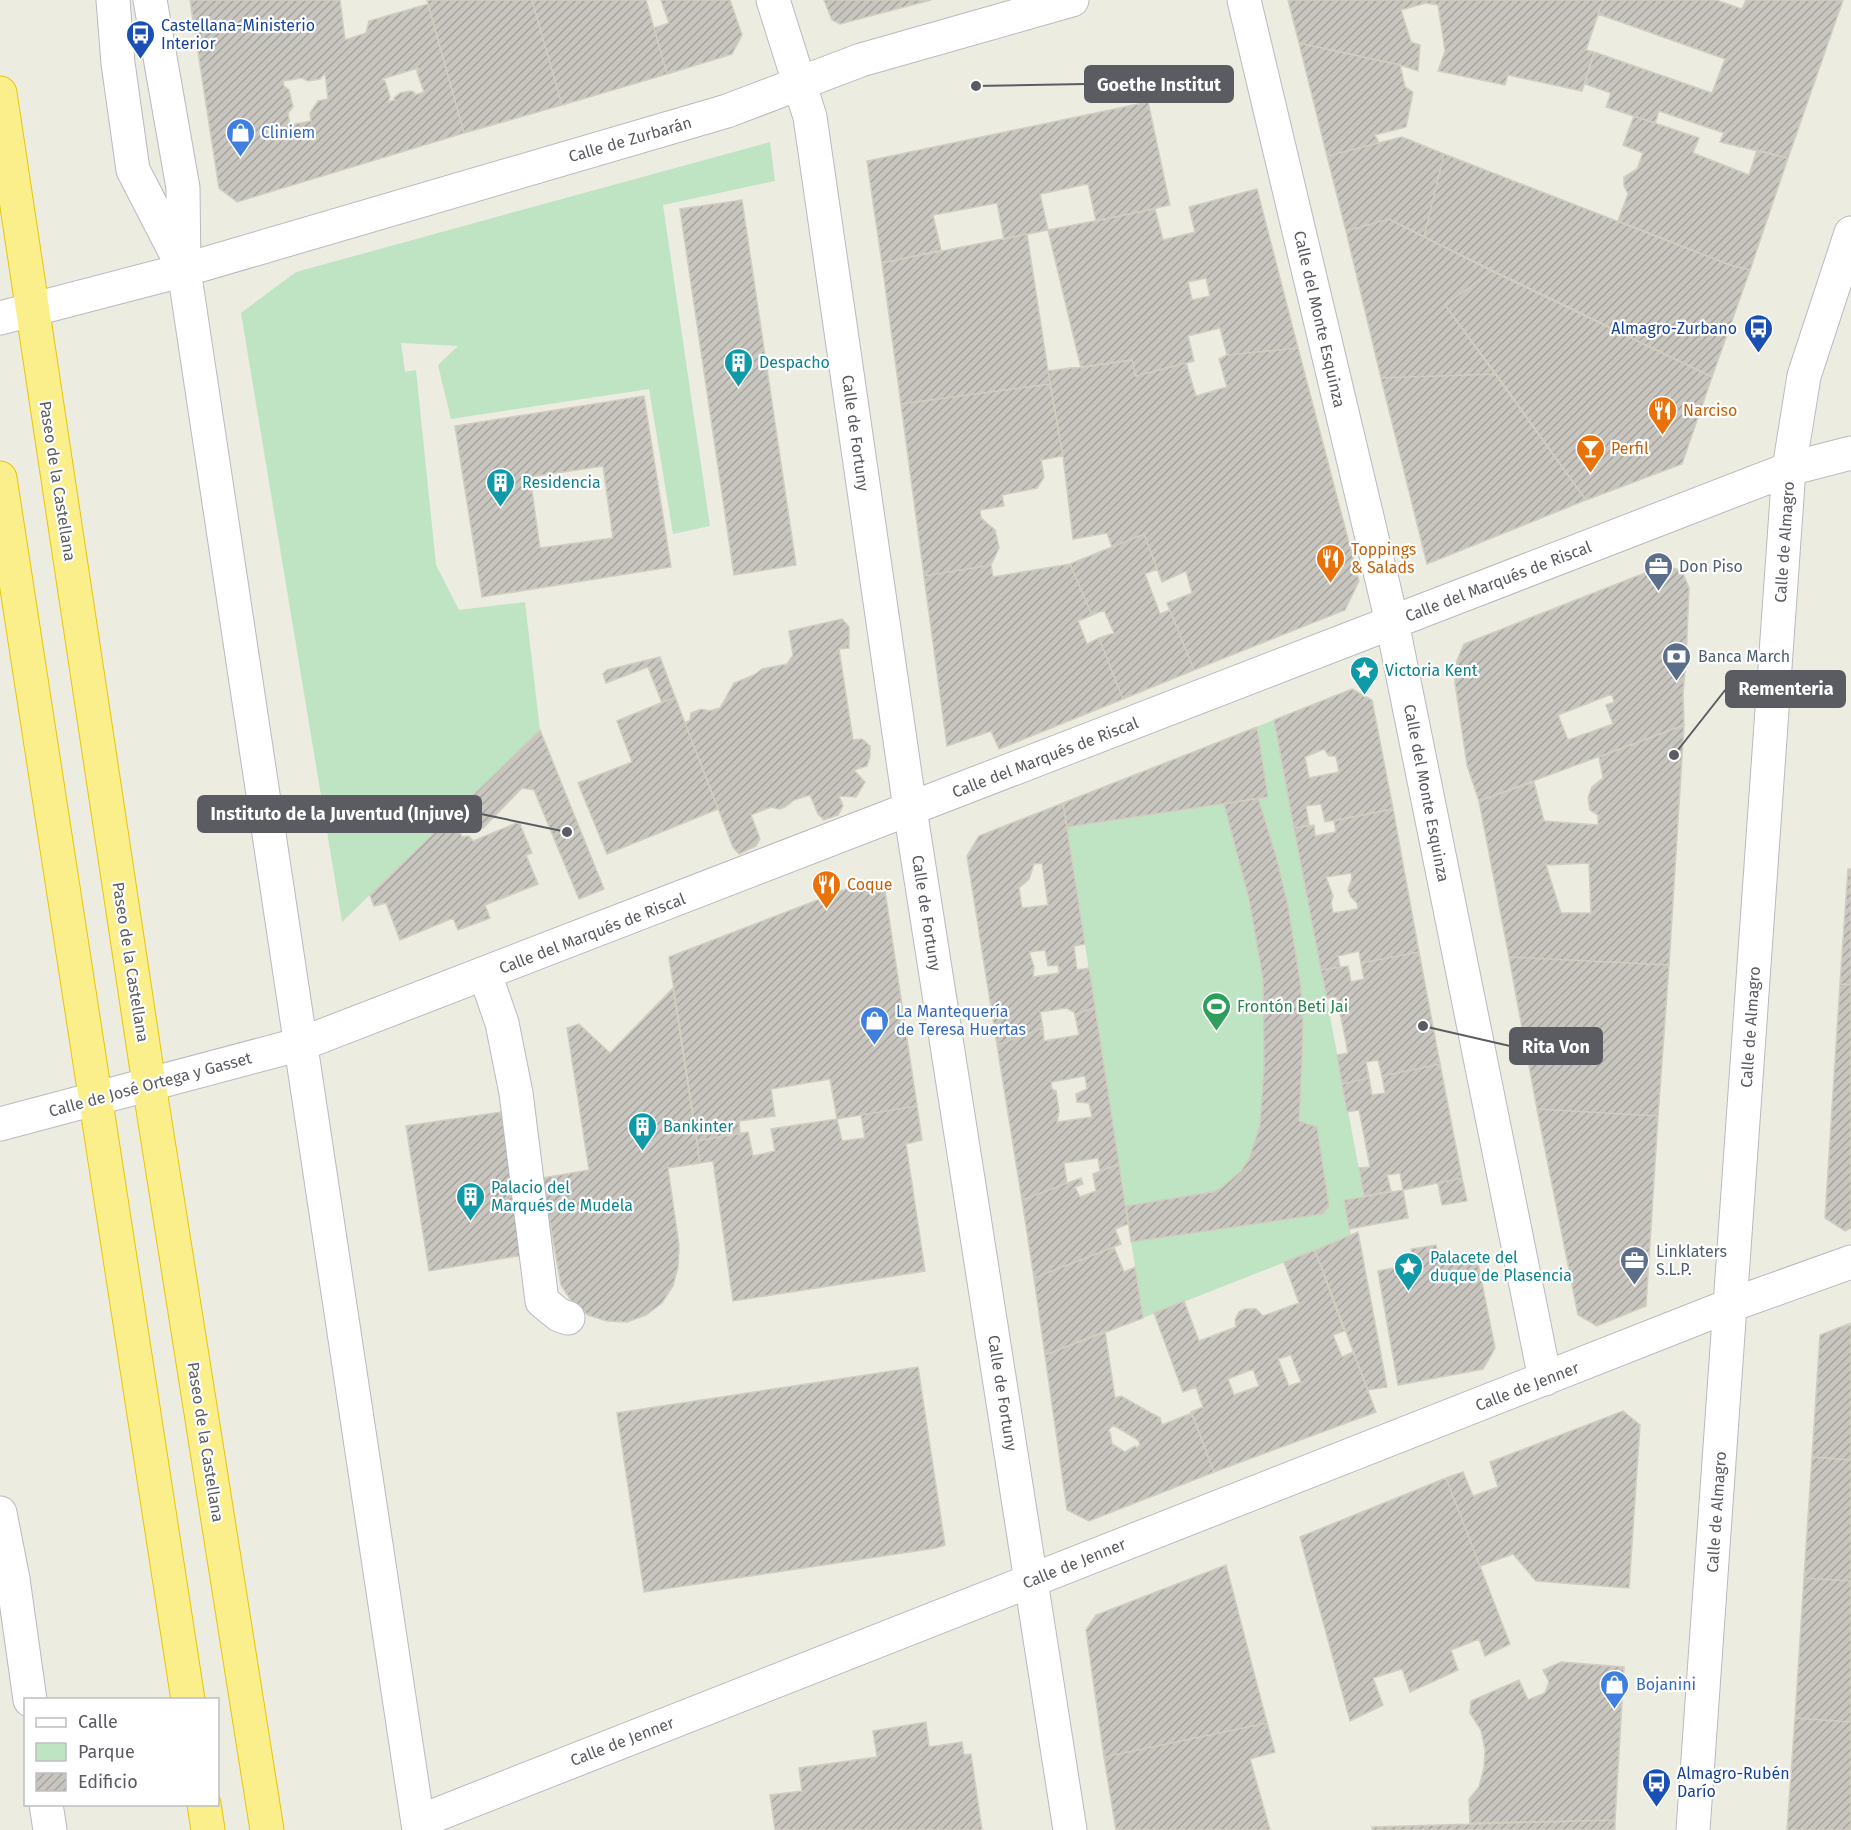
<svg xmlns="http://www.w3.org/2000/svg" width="1851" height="1830" font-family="'Fira Sans',sans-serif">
  <defs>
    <pattern id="building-hatch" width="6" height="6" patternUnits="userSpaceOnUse" patternTransform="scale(1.5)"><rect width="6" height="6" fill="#c8c6bf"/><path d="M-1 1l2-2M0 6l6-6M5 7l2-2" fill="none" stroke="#a5a49f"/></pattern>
  </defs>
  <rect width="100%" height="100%" fill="#ecece1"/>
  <path fill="#bee4c4" d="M770,142L775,181L663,205L710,526L673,534L649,389L451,419L438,365L458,346L401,343L405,372L416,370L436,565L459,610L525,602L540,730L342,922L241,313L296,272Z
    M1274,720L1364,1196L1344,1200L1351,1236L1143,1318L1063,803Z"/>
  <path fill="url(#building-hatch)" stroke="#d1cec0" stroke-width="1.5" fill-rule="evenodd" d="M190,0H340L345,40L366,33L369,21L428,4L464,133L237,202L219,188ZM418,68L417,72L424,92L415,95L414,92L410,91L400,93L394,98L395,100L388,102L390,97L385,81L382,79ZM325,73L328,99L318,101L310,113L311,121L290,125L288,113L293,107L289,90L284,86L283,81L302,78L308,81L320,79Z
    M427,0H532L562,105L464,133Z
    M532,0H646L667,74L562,105Z
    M661,0H730L742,35L732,54L667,74L654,28L669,23Z
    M824,0H931L840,24L832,20Z
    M1288,0H1426V3L1401,10L1411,42L1420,45L1418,71L1400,65L1299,43Z
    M1426,0H1603L1586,50L1594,52L1582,91L1508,75L1505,85L1438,71L1445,51L1438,5L1426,3Z
    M1603,0H1716L1742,9L1746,0H1843L1788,158L1720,142L1724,133L1659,111L1655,123L1606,107L1611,93L1585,84L1594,52L1712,93L1725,59L1598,14Z
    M1299,43L1400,65L1405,87L1413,92L1406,127L1375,135L1379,143L1327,156Z
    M1148,102L1170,205L1096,221L1088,184L1040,194L1048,230L1004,239L997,203L933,215L941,250L882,263L867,161Z
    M1634,116L1699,138L1693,153L1749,175L1757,150L1788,158L1750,270L1730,265L1618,221L1628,194L1624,185V177L1637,169L1643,153L1623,145Z
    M1402,137L1444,154L1424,237L1389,219L1346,231L1327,156Z
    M1444,154L1730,265L1750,270L1712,377L1424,237Z
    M1257,189L1298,348L1227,355L1220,328L1188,336L1194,361L1136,376L1132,360L1081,368L1048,230L1155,209L1163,240L1195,232L1189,207ZM1206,278L1210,296L1192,300L1188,282Z
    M742,200L796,565L734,575L680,209Z
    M1389,219L1492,271L1445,305L1496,374L1381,378L1346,231Z
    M1027,234L1050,384L901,404L882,263Z
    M1492,271L1712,377L1682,464L1586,500L1445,305Z
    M1298,348L1359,581L1345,610L1194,670L1167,603L1192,593L1186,571L1162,582L1144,534L1112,547L1107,533L1073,539L1063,456L1048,371L1132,360L1136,376L1186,363L1196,396L1227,387L1219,359L1227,355Z
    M1496,374L1586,500L1427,564L1381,378Z
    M1050,384L1063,456L1041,460L1044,477L1037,488L1002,495L1004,506L980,510L981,518L995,530L999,548L991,565L924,576L901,404Z
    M644,396L671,567L482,597L455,426ZM603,466L613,538L540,548L530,477Z
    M1144,534L1157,569L1145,574L1160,614L1170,610L1194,670L1123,699L1099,638L1114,633L1104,610L1092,615L1070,564Z
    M1070,564L1092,615L1078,621L1087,644L1099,638L1123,699L999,749L991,731L947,746L924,576L991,565L993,577Z
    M1665,565L1682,571L1689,588L1686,659L1683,694L1684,725L1479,801L1467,765L1455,683L1456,663L1464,644ZM1612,694L1614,702L1606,705L1613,724L1568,740L1558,715Z
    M842,619L849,627V648L839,649L853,740L862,739L870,746V756L867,766L854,770L865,782L856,797L839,796L843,806L838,815L824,820L818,814L810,795L794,800L785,807L779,809L771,807L751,815L760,839L756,846L739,854L733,847L685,723L690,720L691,713L701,709L709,711L720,708L734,683L754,675L762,669L787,664L793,655L789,631Z
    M660,657L675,697L662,703L648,667L606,683L603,674L607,670Z
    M1352,689L1372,700L1393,809L1325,822L1321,804L1306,806L1309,825L1294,828L1274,720ZM1324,749L1329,756H1336L1339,772L1309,778L1305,757Z
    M675,697L718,809L607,854L578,783L632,762L617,721Z
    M1684,725L1669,965L1509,957L1479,801L1534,782L1544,821L1598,825V815L1590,810L1588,798L1592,787L1603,778L1599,757ZM1589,863L1591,913H1561L1546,865Z
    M1257,727L1268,797L1067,827L1063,803Z
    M540,730L604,889L579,899L534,790L522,788L483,828L471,818L458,826L462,837L469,836L473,841L519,822L532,853L526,855L538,884L485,905L490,918L458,930L453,918L400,940L386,903L374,906L370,895Z
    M1258,798L1276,856L1288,906L1300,981L1303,1013L1302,1060L1299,1121L1317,1127L1329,1206L1323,1214L1131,1242L1126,1206L1212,1192L1221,1188L1241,1171L1249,1159L1260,1125L1264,1067L1263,979L1249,899L1224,804Z
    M1063,803L1085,944L1074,946L1077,970L1089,968L1095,1007L1075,1015L1074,1012L1066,1008L1040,1012L1043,1028L997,1045L967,856L979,836ZM1042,863L1048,905L1022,908L1019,888L1029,879L1034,864ZM1045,950L1048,966L1058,965L1059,973L1033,977L1034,967L1029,952Z
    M1393,809L1419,952L1361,963L1359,951L1338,956L1340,967L1321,970L1294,828L1314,825L1315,836L1336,832L1334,821ZM1351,873L1352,878L1348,890L1351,897L1357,903L1358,909L1333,913L1331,903L1333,896L1326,877Z
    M1848,869H1851V985L1840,984Z
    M867,881L885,891L917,1106L837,1119L830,1079L771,1089L775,1116L739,1121L740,1133L697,1141L669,957Z
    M1419,952L1440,1064L1382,1076L1378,1060L1366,1062L1369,1078L1342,1084L1337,1055L1348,1053L1337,997L1327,998L1321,970L1348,966L1351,982L1364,979L1361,963Z
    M1509,957L1669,965L1658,1116L1537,1109Z
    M1840,984L1851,985V1228L1845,1231L1825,1218Z
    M673,988L700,1163L668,1168L679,1246L678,1267L673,1286L662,1303L646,1315L627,1322L607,1321L588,1315L572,1302L561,1285L542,1178L589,1170L567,1028L579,1024L610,1053Z
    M1095,1007L1119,1164L1100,1171L1098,1158L1064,1163L1067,1183L1022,1200L997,1045L1043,1028L1044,1041L1079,1035L1075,1015ZM1085,1076L1087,1089L1076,1094L1077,1102L1089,1103L1092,1117L1057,1122L1059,1111L1056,1091L1052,1089L1051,1082Z
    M1440,1064L1462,1178L1403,1190L1400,1173L1387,1175L1391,1191L1364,1196L1359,1168L1370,1167L1359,1110L1347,1112L1342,1084L1369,1078L1372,1095L1385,1093L1382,1076Z
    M917,1106L922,1140L906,1144L925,1271L733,1301L713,1161L700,1163L697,1141L748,1132L753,1156L775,1151L771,1129L837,1119L842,1141L865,1138L861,1115Z
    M1537,1109L1658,1116L1646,1306L1597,1326L1578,1315Z
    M501,1112L524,1255L429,1271L406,1126Z
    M1119,1164L1128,1224L1115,1229L1121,1244L1034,1278L1022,1200L1081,1178L1083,1184L1075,1187L1080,1197L1096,1191L1093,1174Z
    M1462,1178L1467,1201L1442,1205L1438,1183Z
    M1403,1190L1408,1218L1349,1229L1344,1200Z
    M1358,1232L1387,1387L1368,1390L1315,1250Z
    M1436,1245L1439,1259L1476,1253L1495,1348L1483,1369L1398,1385L1378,1271L1414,1264L1411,1249Z
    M1114,1247L1124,1272L1135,1267L1143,1318L1045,1355L1034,1278Z
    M1315,1250L1344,1331L1333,1335L1342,1357L1353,1352L1376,1412L1214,1472L1191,1412L1203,1407L1196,1387L1183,1392L1154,1313L1184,1301L1199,1341L1236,1327L1235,1320L1239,1312L1245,1309H1256L1263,1316L1299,1303L1284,1262ZM1291,1355L1301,1382L1289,1386L1278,1359ZM1253,1369L1259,1386L1234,1395L1228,1379Z
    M1851,1323V1460L1812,1457L1820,1335Z
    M1105,1331L1115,1398L1121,1396L1160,1418L1162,1425L1192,1413L1214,1472L1089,1521L1067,1510L1045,1355ZM1113,1425L1138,1440L1140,1444L1137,1448L1135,1446L1125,1452L1112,1444L1110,1432L1108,1431Z
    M918,1367L945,1545L936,1548L644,1592L617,1413Z
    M1623,1411L1640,1425L1629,1588L1536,1581L1513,1554L1480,1566L1446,1478L1463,1472L1473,1496L1498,1487L1490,1462Z
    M1812,1457L1851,1460V1581L1804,1578Z
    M1446,1478L1510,1644L1485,1656L1479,1639L1451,1650L1458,1670L1410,1692L1402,1669L1373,1678L1383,1705L1350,1721L1300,1537Z
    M1226,1565L1267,1723L1104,1757L1086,1630L1096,1615Z
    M1804,1578L1851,1581V1722L1795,1718Z
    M1561,1662L1624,1667L1615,1820L1470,1823L1469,1799L1479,1787L1484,1768L1485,1750L1481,1730L1470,1713L1471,1701L1519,1680L1528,1700L1545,1693L1549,1682L1543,1670Z
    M1795,1718L1851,1722V1830H1787Z
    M926,1722L929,1747L962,1742L964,1755L971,1754L982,1830H775L770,1795L802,1791L799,1768L877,1757L873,1731Z
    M1267,1723L1275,1752L1250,1759L1270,1830H1116L1104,1757Z
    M1615,1820V1830H1373L1372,1827Z"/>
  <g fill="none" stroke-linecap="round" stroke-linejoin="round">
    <defs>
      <path id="minor" d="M113,0L118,63L133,170L181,263
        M150,0L183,188L184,270L419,1830
        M773,0L810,117L910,809L1070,1830
        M1244,0L1392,622L1545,1379
        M0,318L184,270L727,111L861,60L1072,0
        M485,974L502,1023L516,1093L542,1301L559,1315L568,1318
        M0,1124L301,1044L1789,469L1851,453
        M0,1513L13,1579L30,1700
        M46,1804L50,1830
        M418,1822L1731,1305L1851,1262
        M1693,1830L1789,469L1804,376L1851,233"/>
      <path id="highway" d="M0,93L149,1084L267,1830
        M0,478L188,1700
        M204,1804L208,1830"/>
    </defs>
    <use href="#minor" stroke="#b9bac0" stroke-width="35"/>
    <use href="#highway" stroke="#e8c506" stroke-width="35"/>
    <use href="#minor" stroke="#fff" stroke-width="33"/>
    <use href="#highway" stroke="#faef8b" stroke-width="33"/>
  </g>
  <defs>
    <symbol id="bus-pin" viewBox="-11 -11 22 30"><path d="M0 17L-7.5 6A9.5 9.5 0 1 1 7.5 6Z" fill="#1a4fb4" stroke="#fff"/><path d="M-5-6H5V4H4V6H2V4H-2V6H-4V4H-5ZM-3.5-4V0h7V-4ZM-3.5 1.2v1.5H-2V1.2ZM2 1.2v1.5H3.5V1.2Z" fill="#fff"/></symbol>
    <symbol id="shop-pin" viewBox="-11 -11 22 30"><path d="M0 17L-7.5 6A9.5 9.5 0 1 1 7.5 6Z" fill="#3f7fe0" stroke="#fff"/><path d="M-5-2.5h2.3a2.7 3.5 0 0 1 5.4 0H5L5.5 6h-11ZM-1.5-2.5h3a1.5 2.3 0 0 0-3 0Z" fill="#fff"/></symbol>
    <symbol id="building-pin" viewBox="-11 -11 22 30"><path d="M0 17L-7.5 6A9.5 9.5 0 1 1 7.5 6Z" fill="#0f9aa8" stroke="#fff"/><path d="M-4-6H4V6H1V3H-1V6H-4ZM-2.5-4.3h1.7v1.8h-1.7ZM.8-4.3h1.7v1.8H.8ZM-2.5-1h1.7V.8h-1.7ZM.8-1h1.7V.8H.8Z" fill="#fff"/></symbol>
    <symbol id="restaurant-pin" viewBox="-11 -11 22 30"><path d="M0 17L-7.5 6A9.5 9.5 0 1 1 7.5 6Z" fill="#e8710a" stroke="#fff"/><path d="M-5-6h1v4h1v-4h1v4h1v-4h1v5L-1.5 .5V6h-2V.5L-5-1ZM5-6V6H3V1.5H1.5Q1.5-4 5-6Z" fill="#fff"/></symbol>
    <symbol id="bar-pin" viewBox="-11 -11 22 30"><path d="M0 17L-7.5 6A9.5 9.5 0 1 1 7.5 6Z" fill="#e8710a" stroke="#fff"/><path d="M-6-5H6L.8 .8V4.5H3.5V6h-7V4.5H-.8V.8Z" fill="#fff"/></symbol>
    <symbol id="office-pin" viewBox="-11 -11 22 30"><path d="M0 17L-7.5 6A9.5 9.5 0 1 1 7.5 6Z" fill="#5c6f8a" stroke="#fff"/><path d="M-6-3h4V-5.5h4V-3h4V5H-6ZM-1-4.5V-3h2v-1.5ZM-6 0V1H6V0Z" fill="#fff"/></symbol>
    <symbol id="bank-pin" viewBox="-11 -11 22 30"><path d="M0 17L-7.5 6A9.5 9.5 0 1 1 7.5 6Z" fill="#5c6f8a" stroke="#fff"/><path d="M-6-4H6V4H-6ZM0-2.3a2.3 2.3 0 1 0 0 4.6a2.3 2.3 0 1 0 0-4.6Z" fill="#fff"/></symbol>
    <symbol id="sight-pin" viewBox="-11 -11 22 30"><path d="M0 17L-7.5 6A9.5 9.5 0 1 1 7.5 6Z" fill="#0f9aa8" stroke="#fff"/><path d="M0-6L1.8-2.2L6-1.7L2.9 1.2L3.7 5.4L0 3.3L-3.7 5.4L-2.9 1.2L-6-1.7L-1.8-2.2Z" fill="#fff"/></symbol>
    <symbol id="stadium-pin" viewBox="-11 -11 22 30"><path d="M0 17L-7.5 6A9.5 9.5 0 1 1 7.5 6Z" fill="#2e9e5b" stroke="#fff"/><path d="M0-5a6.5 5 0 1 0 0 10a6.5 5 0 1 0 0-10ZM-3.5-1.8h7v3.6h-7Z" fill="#fff"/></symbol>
  </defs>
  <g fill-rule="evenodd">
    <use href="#bus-pin" x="124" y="18" width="33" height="45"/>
    <use href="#shop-pin" x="224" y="116" width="33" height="45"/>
    <use href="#bus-pin" x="1742" y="312" width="33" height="45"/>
    <use href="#building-pin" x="722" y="346" width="33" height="45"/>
    <use href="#restaurant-pin" x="1646" y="394" width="33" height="45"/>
    <use href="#bar-pin" x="1574" y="432" width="33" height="45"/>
    <use href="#building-pin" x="484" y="466" width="33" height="45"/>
    <use href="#restaurant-pin" x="1314" y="542" width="33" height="45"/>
    <use href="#office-pin" x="1642" y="550" width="33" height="45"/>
    <use href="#bank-pin" x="1660" y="640" width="33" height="45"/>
    <use href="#sight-pin" x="1348" y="654" width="33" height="45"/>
    <use href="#restaurant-pin" x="810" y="868" width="33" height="45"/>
    <use href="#stadium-pin" x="1200" y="990" width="33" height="45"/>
    <use href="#shop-pin" x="858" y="1004" width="33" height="45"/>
    <use href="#building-pin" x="626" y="1110" width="33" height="45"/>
    <use href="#building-pin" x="454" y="1180" width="33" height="45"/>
    <use href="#office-pin" x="1618" y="1244" width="33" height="45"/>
    <use href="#sight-pin" x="1392" y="1250" width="33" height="45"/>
    <use href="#shop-pin" x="1598" y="1668" width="33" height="45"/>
    <use href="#bus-pin" x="1640" y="1766" width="33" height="45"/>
  </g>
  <g text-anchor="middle" stroke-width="4.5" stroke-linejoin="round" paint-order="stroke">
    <g font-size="16" fill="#164399" stroke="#fff" text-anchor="start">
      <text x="161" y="31">Castellana-Ministerio<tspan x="161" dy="18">Interior</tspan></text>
      <text x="1737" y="334" text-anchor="end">Almagro-Zurbano</text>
      <text x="1677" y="1779">Almagro-Rubén<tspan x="1677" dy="18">Darío</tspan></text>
    </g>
    <g font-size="16" fill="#366cbe" stroke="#fff" text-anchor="start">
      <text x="261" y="138">Cliniem</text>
      <text x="896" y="1017">La Mantequería<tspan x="896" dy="18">de Teresa Huertas</tspan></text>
      <text x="1636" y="1690">Bojanini</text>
    </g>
    <g font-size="16" fill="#5a5c62" stroke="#fff">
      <text transform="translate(630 139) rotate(-16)" y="6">Calle de Zurbarán</text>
      <text transform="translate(1320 319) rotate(77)" y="6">Calle del Monte Esquinza</text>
      <text transform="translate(856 433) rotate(82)" y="6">Calle de Fortuny</text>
      <text transform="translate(58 481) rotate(81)" y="6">Paseo de la Castellana</text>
      <text transform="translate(1784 542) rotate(-86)" y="6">Calle de Almagro</text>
      <text transform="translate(1498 581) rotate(-21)" y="6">Calle del Marqués de Riscal</text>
      <text transform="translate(1045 757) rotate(-21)" y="6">Calle del Marqués de Riscal</text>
      <text transform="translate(1427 793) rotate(79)" y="6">Calle del Monte Esquinza</text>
      <text transform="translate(927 913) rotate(81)" y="6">Calle de Fortuny</text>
      <text transform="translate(592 933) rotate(-21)" y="6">Calle del Marqués de Riscal</text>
      <text transform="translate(131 962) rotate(81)" y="6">Paseo de la Castellana</text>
      <text transform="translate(1750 1027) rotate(-86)" y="6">Calle de Almagro</text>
      <text transform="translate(150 1084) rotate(-15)" y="6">Calle de José Ortega y Gasset</text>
      <text transform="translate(1527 1386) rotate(-21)" y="6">Calle de Jenner</text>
      <text transform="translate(1003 1393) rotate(81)" y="6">Calle de Fortuny</text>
      <text transform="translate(206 1442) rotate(81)" y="6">Paseo de la Castellana</text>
      <text transform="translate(1716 1512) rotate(-86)" y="6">Calle de Almagro</text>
      <text transform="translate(1074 1563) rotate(-22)" y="6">Calle de Jenner</text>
      <text transform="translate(622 1741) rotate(-21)" y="6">Calle de Jenner</text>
    </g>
    <g font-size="16" fill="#0d838f" stroke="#fff" text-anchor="start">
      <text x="759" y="368">Despacho</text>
      <text x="522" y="488">Residencia</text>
      <text x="1385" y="676">Victoria Kent</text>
      <text x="663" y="1132">Bankinter</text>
      <text x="491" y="1193">Palacio del<tspan x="491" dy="18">Marqués de Mudela</tspan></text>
      <text x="1430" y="1263">Palacete del<tspan x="1430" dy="18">duque de Plasencia</tspan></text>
    </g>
    <g font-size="16" fill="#c56008" stroke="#fff" text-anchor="start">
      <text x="1683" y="416">Narciso</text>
      <text x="1611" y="454">Perfil</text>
      <text x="1351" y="555">Toppings<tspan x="1351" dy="18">&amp; Salads</tspan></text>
      <text x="847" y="890">Coque</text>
    </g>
    <g font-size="16" fill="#4e5e75" stroke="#fff" text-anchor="start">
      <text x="1679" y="572">Don Piso</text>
      <text x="1698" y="662">Banca March</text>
      <text x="1656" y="1257">Linklaters<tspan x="1656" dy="18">S.L.P.</tspan></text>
    </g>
    <g font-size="16" fill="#27864d" stroke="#fff" text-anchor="start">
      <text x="1237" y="1012">Frontón Beti Jai</text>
    </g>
  </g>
  <path fill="none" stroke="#5a5c62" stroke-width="2" d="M976 86L1085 84M1674 755L1726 689M567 832L481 814M1423 1026L1510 1046"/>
  <g fill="#5a5c62" stroke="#fff" stroke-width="2">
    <circle cx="976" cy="86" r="6"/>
    <circle cx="1674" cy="755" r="6"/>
    <circle cx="567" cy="832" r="6"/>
    <circle cx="1423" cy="1026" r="6"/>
  </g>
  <g fill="#5a5c62" stroke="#5a5c62" stroke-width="2">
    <rect x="1085" y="66" width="148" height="36" rx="6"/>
    <rect x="1726" y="671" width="119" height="36" rx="6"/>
    <rect x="198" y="796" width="283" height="36" rx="6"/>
    <rect x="1510" y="1028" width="92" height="36" rx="6"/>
  </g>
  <g font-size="18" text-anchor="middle" font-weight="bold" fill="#fff">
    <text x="1159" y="91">Goethe Institut</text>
    <text x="1786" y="695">Rementeria</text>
    <text x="340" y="820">Instituto de la Juventud (Injuve)</text>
    <text x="1556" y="1053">Rita Von</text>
  </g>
  <rect x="24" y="1698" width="195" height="108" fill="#ffffff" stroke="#bdbec0" stroke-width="1.5"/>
  <rect x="36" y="1718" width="30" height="9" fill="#ffffff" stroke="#bdbec0" stroke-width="1.5"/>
  <text x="78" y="1728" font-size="18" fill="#5a5c62">Calle</text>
  <rect x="36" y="1743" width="30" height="18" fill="#bee4c4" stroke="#bdbec0" stroke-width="1.5"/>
  <text x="78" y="1758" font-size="18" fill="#5a5c62">Parque</text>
  <rect x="36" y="1773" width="30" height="18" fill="url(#building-hatch)" stroke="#bdbec0" stroke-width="1.5"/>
  <text x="78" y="1788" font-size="18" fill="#5a5c62">Edificio</text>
</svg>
